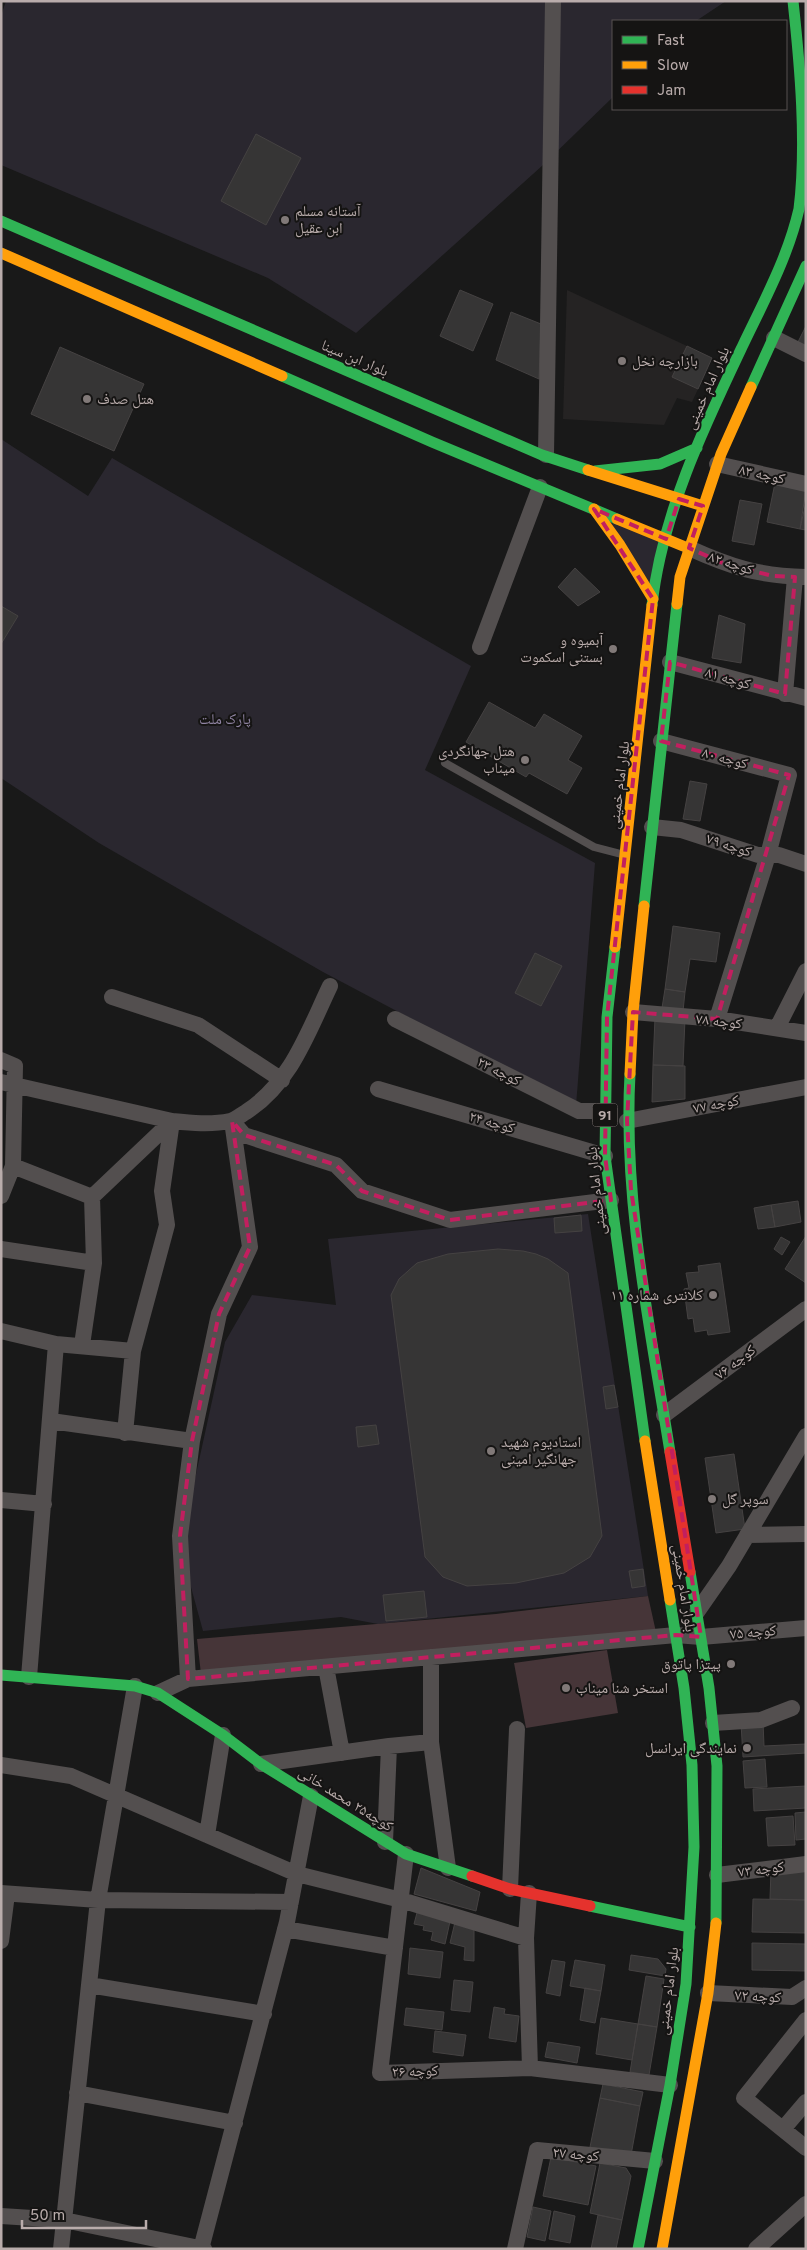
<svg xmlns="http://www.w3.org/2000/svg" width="807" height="2250" font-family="Overpass,'Noto Naskh Arabic',sans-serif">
  <rect width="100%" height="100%" fill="#191919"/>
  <path fill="#252323" d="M567,290L687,346L673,377L698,389L692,402L677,398L664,425L563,419Z"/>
  <path fill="#2a272f" d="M6,1H726L696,21H613V97L543,165L356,333L268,278L1,165V16Z
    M1,439L88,496L112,458L471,666L425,770L595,863L576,1106L323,972L99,843L1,778Z
    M607,519L661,541L651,585Z
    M588,1214L648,1596L378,1624L341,1617L203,1631L180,1547L225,1342L252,1295L336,1305L328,1239Z"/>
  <path fill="#463538" d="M648,1596L656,1632L201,1674L197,1639L496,1614Z
    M607,1650L618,1713L526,1728L514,1663Z"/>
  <path fill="#363535" stroke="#454242" d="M256,134L301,158L266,225L221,201Z
    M460,290L493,304L473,351L440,336Z
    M511,312L541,324L539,379L496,360Z
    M806,326V348L797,344Z
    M687,346L712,358L698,389L672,377Z
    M60,347L144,384L114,451L31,414Z
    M775,483L806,489L800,529L767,522Z
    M740,500L762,504L754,545L732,541Z
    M806,502V530L800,529Z
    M575,568L600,592L578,606L558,587Z
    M1,606L18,616L1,644Z
    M719,615L745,624L741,663L712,658Z
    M489,702L535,728L544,714L582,736L568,760L582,768L567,794L529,773L526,777L466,742Z
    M690,781L707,784L700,821L683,819Z
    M673,926L720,933L716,962L690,959L685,992L665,989Z
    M535,953L562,966L541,1006L515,993Z
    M665,989L685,992L683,1011L662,1008Z
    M655,1018L685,1019L683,1066L653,1065Z
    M653,1065L685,1066V1099L652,1102Z
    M798,1201L801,1222L775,1227L771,1205Z
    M771,1205L775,1227L758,1229L754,1208Z
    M581,1215L582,1231L555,1233L554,1218Z
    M806,1236V1283L785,1269Z
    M781,1237L790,1242L782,1255L774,1249Z
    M498,1249L523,1251L536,1254L548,1259L568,1273L602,1536L590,1557L564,1573L516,1583L467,1586L443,1577L425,1557L391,1295L399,1279L417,1263L448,1254Z
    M720,1263L730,1332L708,1335L707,1330L695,1332L693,1318L688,1319L684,1289L689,1288L686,1273L699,1272L698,1266Z
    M614,1385L618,1407L606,1409L603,1387Z
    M376,1425L379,1444L358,1447L356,1427Z
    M734,1454L745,1529L716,1533L705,1458Z
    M643,1569L645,1586L632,1588L629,1571Z
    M424,1591L427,1617L386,1621L383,1595Z
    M763,1722L764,1746L806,1744V1753L743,1757L741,1723Z
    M765,1759L767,1787L745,1788L743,1761Z
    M806,1786V1808L754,1811L753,1789Z
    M806,1812V1839L796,1840L795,1813Z
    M793,1816L795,1845L768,1846L766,1818Z
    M421,1868L480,1892L476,1911L414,1894Z
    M806,1868V1900L770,1899L771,1870Z
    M753,1899L806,1900V1933L752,1932Z
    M418,1909L451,1917L445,1944L431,1940L433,1932L423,1930L424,1926L414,1924Z
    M456,1918L474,1923V1961L464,1960L465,1947L450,1943Z
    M752,1943L806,1944V1971L752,1970Z
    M410,1948L443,1952L440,1978L408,1974Z
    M631,1955L658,1959L666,1969L665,1976L629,1970Z
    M552,1960L565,1962L560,1996L546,1993Z
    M575,1960L605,1965L601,1991L570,1986Z
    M646,1976L664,1979L657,2027L638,2024Z
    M454,1980L473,1982L470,2012L451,2010Z
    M585,1988L601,1991L595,2023L580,2020Z
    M494,2007L505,2009L504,2014L519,2016L516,2042L489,2038Z
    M406,2008L444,2012L442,2030L404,2025Z
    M601,2018L638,2024L632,2060L596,2054Z
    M638,2024L657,2027L649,2075L630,2072Z
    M435,2031L466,2035L463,2056L433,2052Z
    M548,2042L580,2047L577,2063L545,2057Z
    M603,2084L643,2092L640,2106L600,2098Z
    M600,2098L640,2106L631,2155L590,2147Z
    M551,2157L596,2166L588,2205L543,2196Z
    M600,2163L626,2168L631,2176L622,2220L590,2213Z
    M533,2207L551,2211L545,2241L527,2237Z
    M554,2211L575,2216L570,2243L549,2239Z
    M598,2215L622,2220L616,2249H591Z"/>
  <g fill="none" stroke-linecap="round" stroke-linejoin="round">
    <path stroke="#534f4f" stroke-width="8" d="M445,763L594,847L621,854"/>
    <path stroke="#534f4f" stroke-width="16" d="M774,338L806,354
      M546,455L553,1
      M717,464L806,484
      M689,548C731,567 759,576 806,577
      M480,647L540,487
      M670,662L806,698
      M785,694L795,577
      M661,741L789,775L768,855L717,1019
      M652,827L681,830L758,855H779L806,864
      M112,997L198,1025L282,1080
      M633,1012L717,1019L806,1033
      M395,1019L579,1111H605
      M777,1028L806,971
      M1,1060L15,1066L13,1166L1,1196
      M1,1082L172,1121C191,1123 211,1125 230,1121C235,1120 241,1115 246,1112C291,1083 308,1032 330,986
      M378,1089L605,1156
      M232,1121L244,1135L336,1165L362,1191L450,1220L611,1200
      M627,1121L806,1087
      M13,1166L92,1197
      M1,1249L94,1263
      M1,1331L56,1344L133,1351
      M82,1345L94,1263L92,1197L172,1121
      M664,1415L806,1309
      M51,1421L192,1441
      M125,1433L133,1351L167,1225L162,1191L172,1121
      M1,1500L44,1504
      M747,1535L806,1534
      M697,1612L729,1566L806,1436
      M431,1657V1742L448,1868
      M326,1667L342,1753
      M29,1677L56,1344
      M188,1679L180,1536L192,1441L219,1314L250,1247L232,1121
      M158,1693L188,1679L676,1635L701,1637L806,1628
      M713,1723L761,1720L792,1708
      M261,1764L389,1746
      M1,1765L71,1776L297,1874L401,1900L526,1938L529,1893
      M207,1835L223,1735
      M385,1842L389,1746L431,1742
      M406,1854L380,2073L530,2068L670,2085
      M717,1875L806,1864
      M510,1889L517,1729
      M1,1893L98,1900L291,1902
      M285,1929L395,1948
      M526,1938L530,2068
      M1,1941L7,1894
      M89,1985L264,2014
      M708,1993L792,1997L806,1988
      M806,2020L744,2098L806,2148
      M77,2093L235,2123
      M783,2129L806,2102
      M1,2216L64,2220L204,2249
      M61,2249L98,1900L135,1686
      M201,2249L287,1922L311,1796
      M515,2249L537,2150L655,2161
      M756,2249L806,2204"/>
    <path stroke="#30b455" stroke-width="11" d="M1,221L542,455L588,470
      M282,376L432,442L617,519
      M751,387L806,266
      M595,471L660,464L697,448
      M652,605C662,514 704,427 743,345C764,301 788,257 799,209C807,144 800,66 793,1
      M644,906L677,604
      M615,947L607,1017L605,1156L645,1441
      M630,1074C623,1201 650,1327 670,1452
      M690,1572L709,1688L717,1766L716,1923
      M1,1675L135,1686L158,1693L223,1735L261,1764L406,1854L472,1876
      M590,1906L690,1927
      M638,2249L670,2085L686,1984L694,1847L692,1765L684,1688L670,1600"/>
    <path stroke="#ff9f0a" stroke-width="11" d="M1,253L282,376
      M588,470L703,506
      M594,509L620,545L653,599
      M617,519L683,546
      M677,604L680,577L721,454L751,387
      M615,947L652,605
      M630,1074L633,1012L644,906
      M645,1441L670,1600
      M662,2249L708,1993L716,1923"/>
    <path stroke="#e5322d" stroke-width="11" d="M670,1452L690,1572
      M472,1876L510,1889L590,1906"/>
  </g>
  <path fill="none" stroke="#c21f5f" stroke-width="4" stroke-dasharray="10 6" stroke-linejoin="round" d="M679,499L703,506L689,548L725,564L773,576L795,577L785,694L670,662L661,741L789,775L717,1019L633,1012L627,1121L631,1190L701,1637L676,1635L188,1679L180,1536L192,1441L219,1314L250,1247L232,1121L244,1135L336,1165L362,1191L450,1220L611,1200L605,1156L607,1017L653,599L594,509L666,539Z"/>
  <g fill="#817978" stroke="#151413" stroke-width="2">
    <circle cx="285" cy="220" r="5"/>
    <circle cx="622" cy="361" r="5"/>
    <circle cx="87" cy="399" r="5"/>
    <circle cx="613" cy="649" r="5"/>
    <circle cx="525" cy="760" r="5"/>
    <circle cx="713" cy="1295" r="5"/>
    <circle cx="491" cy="1451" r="5"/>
    <circle cx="712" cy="1499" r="5"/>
    <circle cx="731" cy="1664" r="5"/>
    <circle cx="566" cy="1688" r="5"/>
    <circle cx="747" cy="1748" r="5"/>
  </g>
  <g text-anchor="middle" stroke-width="4" stroke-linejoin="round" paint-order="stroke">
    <rect fill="#151413" stroke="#887e7d" stroke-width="1" x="592.5" y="1103.5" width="25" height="23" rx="4"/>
    <g font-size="14" font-weight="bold" fill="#b9acab">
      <text x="605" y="1120">91</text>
    </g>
    <g font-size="15" fill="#b9acab" stroke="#151413" text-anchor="start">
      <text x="295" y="216">آستانه مسلم<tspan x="295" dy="17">ابن عقیل</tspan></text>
      <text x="632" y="366">بازارچه نخل</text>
      <text x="97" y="404">هتل صدف</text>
      <text x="603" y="645" text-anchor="end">آبمیوه و<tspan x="603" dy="17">بستنی اسکموت</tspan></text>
      <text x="515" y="756" text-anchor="end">هتل جهانگردی<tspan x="515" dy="17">میناب</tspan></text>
      <text x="703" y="1300" text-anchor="end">کلانتری شماره ۱۱</text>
      <text x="501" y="1447">استادیوم شهید<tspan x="501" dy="17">جهانگیر امینی</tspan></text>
      <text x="722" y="1504">سوپر گل</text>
      <text x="721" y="1669" text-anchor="end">پیتزا پاتوق</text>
      <text x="576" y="1693">استخر شنا میناب</text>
      <text x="737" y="1753" text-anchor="end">نمایندگی ایرانسل</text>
    </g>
    <g font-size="15" fill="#b9acab" stroke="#151413">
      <text transform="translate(355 358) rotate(23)" y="5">بلوار ابن سینا</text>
      <text transform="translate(707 388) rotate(-66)" y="5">بلوار امام خمینی</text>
      <text transform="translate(762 474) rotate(12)" y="5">کوچه ۸۳</text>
      <text transform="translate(731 563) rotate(18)" y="5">کوچه ۸۲</text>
      <text transform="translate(728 678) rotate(16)" y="5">کوچه ۸۱</text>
      <text transform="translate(725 758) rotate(15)" y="5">کوچه ۸۰</text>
      <text transform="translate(619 785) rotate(-83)" y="5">بلوار امام خمینی</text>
      <text transform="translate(729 845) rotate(18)" y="5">کوچه ۷۹</text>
      <text transform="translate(719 1021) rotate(7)" y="5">کوچه ۷۸</text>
      <text transform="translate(499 1071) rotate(27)" y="5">کوچه ۲۳</text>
      <text transform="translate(716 1104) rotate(-11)" y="5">کوچه ۷۷</text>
      <text transform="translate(492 1122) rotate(16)" y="5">کوچه ۲۴</text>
      <text transform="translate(596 1191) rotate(-96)" y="5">بلوار امام خمینی</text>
      <text transform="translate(735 1362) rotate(-37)" y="5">کوچه ۷۶</text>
      <text transform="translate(684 1588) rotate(81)" y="5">بلوار امام خمینی</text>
      <text transform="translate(753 1632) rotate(-5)" y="5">کوچه ۷۵</text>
      <text transform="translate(346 1799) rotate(32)" y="5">کوچه۲۵ محمد خانی</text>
      <text transform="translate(761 1869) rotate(-7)" y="5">کوچه ۷۳</text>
      <text transform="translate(668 1991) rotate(-83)" y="5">بلوار امام خمینی</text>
      <text transform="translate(758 1996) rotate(3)" y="5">کوچه ۷۲</text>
      <text transform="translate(415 2071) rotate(-2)" y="5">کوچه ۲۶</text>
      <text transform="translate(576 2154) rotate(5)" y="5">کوچه ۲۷</text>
    </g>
    <g font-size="15" fill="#9084a3" stroke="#151413">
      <text x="225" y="724">پارک ملت</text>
    </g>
  </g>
  <rect width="807" height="2250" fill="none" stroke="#b9acab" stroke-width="5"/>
  <rect x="612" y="20" width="175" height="90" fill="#151413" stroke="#575150"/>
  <rect x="622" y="36" width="25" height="8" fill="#30b455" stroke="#575150"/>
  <text x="657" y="45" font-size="15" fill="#b9acab">Fast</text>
  <rect x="622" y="61" width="25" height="8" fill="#ff9f0a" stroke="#575150"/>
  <text x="657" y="70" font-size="15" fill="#b9acab">Slow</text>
  <rect x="622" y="86" width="25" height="8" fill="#e5322d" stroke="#575150"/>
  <text x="657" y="95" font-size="15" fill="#b9acab">Jam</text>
  <path d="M22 2220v8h124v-8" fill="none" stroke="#b9acab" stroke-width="2.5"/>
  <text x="30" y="2220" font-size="15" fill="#b9acab" stroke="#151413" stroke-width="4" paint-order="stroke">50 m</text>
</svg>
